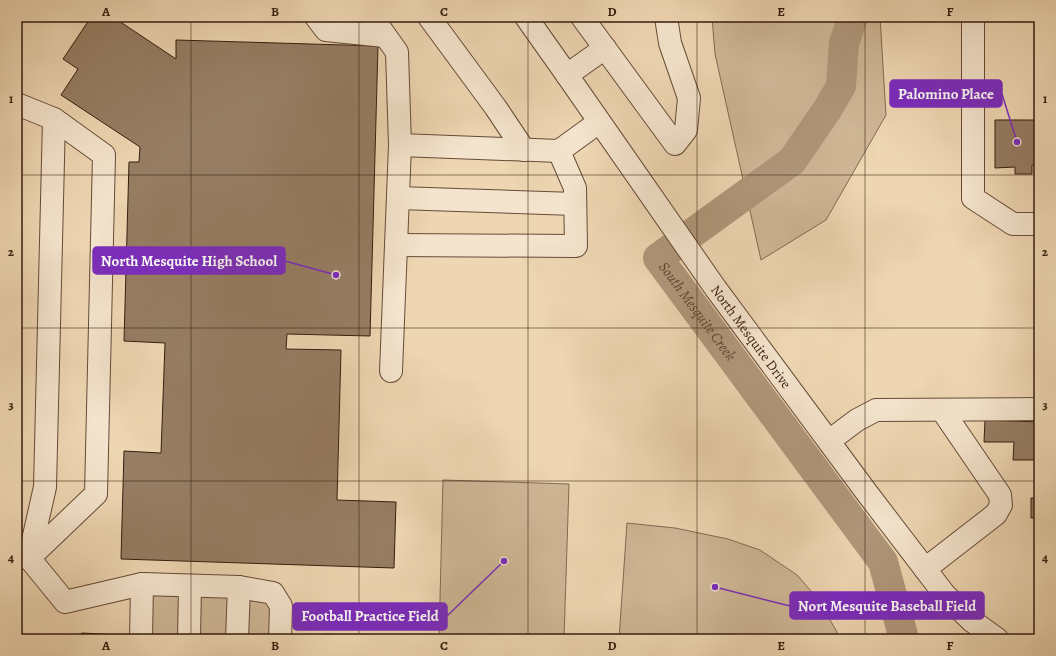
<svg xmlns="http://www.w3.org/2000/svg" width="1056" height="656" font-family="Alegreya,serif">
  <rect width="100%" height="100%" fill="#eed6b2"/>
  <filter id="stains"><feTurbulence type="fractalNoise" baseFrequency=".005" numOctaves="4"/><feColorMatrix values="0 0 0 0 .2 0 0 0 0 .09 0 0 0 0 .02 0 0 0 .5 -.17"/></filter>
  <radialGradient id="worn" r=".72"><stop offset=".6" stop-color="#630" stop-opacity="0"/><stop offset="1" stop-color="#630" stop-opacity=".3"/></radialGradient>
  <path fill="#cfb796" stroke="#836a52" d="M712,17H880L886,115L826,220L761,260L715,54Z
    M443,480L569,484L564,639H439Z
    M627,523L675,528L728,539L760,550L797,575L818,599L837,632L838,639H619Z
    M148,584L273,587L271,639H147Z"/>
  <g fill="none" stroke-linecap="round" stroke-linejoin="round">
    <path stroke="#b0977a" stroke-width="30" id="s1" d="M853,17L844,43L841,86L827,110L792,161L658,258L883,562L904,639"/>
  </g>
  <path fill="#967d63" stroke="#371d0e" d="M91,17H113L176,59V40L378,46L370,336L287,334L286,349L341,350L337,500L396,502L394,568L121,559L124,451L161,453L165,343L124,341L129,162H139L140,147L61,95L78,69L63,59Z
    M995,120H1039V165H1032V174H1015V167L995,168Z
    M985,420L1039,422V460H1013L1014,442H984Z
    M1031,498H1039V518H1031Z
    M82,633L119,635V639H75Z
    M325,634L391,637V639H325Z"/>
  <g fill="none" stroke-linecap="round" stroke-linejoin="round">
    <defs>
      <g id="minor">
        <path d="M316,17L326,30L385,36"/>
        <path d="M372,17L397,52L400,145"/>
        <path d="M429,17L496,108L524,150"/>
        <path id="s2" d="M526,17L567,75L716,289L867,493L945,595L972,621L997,639"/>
        <path d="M582,17L675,144L686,130L689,98L670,43L666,17"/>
        <path d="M973,17V198L1013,224H1039"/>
        <path d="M567,75L605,48"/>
        <path d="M17,104L54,119L104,155L96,494L29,558"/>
        <path d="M398,198L575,204"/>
        <path d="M396,245L576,246L575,188L559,151"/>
        <path d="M391,371L400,145L559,151L599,122"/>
        <path d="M829,441L857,420L876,410L1039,409"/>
        <path d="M17,557L29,558L65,602L142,584L141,639"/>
        <path d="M29,558L45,487L54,119"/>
        <path d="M925,569L996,514L1001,505L1000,495L942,410"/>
        <path d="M142,584L239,587L273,593L281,606L280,639"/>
        <path d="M189,639L190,586"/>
        <path d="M237,639L239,587"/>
      </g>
    </defs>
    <use href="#minor" stroke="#654b37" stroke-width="24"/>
    <use href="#minor" stroke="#f4e4cd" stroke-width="22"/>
  </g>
  <path fill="none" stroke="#371d0e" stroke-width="1" stroke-opacity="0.55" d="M191,17V639M359,17V639M528,17V639M697,17V639M865,17V639M17,175H1039M17,328H1039M17,481H1039"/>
  <g text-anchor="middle" stroke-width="3" stroke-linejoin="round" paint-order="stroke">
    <g font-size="14" fill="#371d0e" stroke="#f4e4cd">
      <text dy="5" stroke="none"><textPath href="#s2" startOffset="391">North Mesquite Drive</textPath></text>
    </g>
    <g font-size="15" font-style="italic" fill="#614834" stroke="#f4e4cd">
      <text dy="5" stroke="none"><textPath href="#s1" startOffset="392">South Mesquite Creek</textPath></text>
    </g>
  </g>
  <path fill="none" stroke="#7b2cbf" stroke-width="1.5" d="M1017 142L1002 94M336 275L285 261M715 587L790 606M504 561L447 616"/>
  <g fill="#7b2cbf" stroke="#f4e4cd" stroke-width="1.5">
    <circle cx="1017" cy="142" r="4"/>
    <circle cx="336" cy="275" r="4"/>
    <circle cx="715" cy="587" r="4"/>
    <circle cx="504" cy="561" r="4"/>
  </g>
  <g fill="#7b2cbf" stroke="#7b2cbf" stroke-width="1.5">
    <rect x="890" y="80" width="112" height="27" rx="4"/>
    <rect x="93" y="247" width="192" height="27" rx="4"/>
    <rect x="790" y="592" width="194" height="27" rx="4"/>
    <rect x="293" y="603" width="154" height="27" rx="4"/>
  </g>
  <g font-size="15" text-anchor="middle" font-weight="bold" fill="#fff">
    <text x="946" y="99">Palomino Place</text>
    <text x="189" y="266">North Mesquite High School</text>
    <text x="887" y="611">Nort Mesquite Baseball Field</text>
    <text x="370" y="621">Football Practice Field</text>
  </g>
  <rect width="1056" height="656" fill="none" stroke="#eed6b2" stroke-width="44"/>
  <rect x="22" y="22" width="1012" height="612" fill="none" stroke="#371d0e" stroke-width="1.5"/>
  <g font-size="13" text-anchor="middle" font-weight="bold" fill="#371d0e">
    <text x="106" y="16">A</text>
    <text x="275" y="16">B</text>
    <text x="444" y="16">C</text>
    <text x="612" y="16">D</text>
    <text x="781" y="16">E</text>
    <text x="950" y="16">F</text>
    <text x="11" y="103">1</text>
    <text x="1045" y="103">1</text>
    <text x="11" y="256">2</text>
    <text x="1045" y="256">2</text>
    <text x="11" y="409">3</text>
    <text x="1045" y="409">3</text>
    <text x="11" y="562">4</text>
    <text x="1045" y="562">4</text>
    <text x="106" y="650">A</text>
    <text x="275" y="650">B</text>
    <text x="444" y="650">C</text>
    <text x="612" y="650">D</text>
    <text x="781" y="650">E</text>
    <text x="950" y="650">F</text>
  </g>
  <rect width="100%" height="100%" filter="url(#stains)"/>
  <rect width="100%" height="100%" fill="url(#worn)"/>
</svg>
